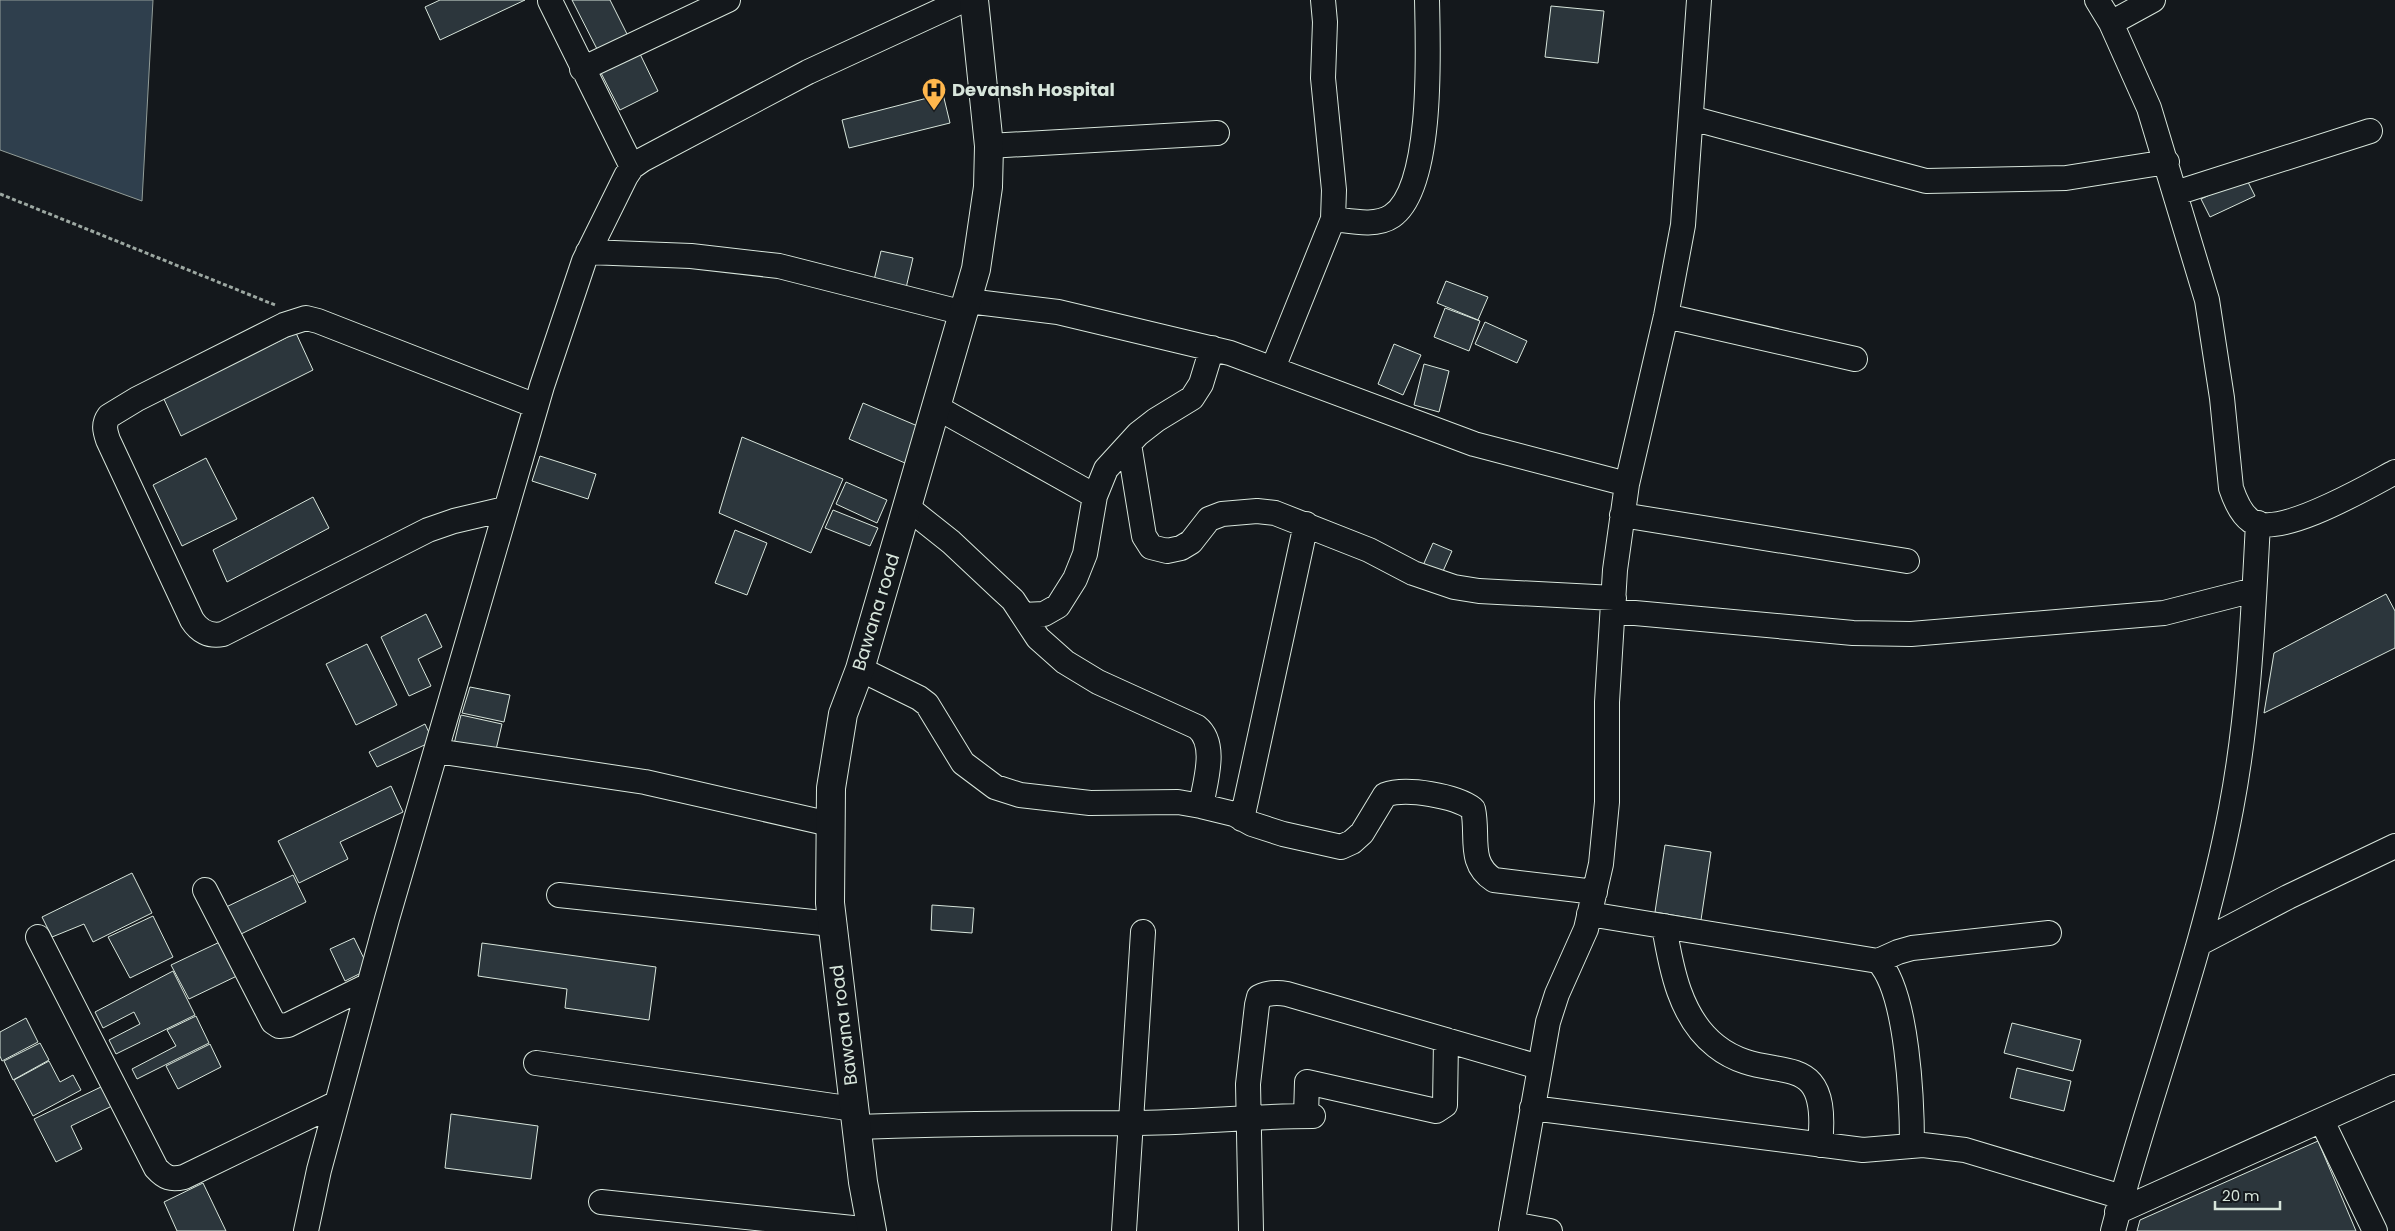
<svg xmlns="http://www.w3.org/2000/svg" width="2395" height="1231" font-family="Poppins,sans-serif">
  <rect width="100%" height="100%" fill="#14181c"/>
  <path fill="#2f3f4d" stroke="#939e99" d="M0,0H153L142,201L0,150Z"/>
  <path fill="#2c363c" stroke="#d8e6dc" d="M440,0H525L440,40L425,7Z
    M572,0H610L628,36L598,51Z
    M1551,6L1604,11L1598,63L1545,57Z
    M640,54L658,91L620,110L601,73Z
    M943,94L950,123L849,148L842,120Z
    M2246,178L2255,196L2210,217L2201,199Z
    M881,251L913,258L906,288L874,280Z
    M1446,281L1488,297L1478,320L1437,303Z
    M1445,308L1480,321L1469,351L1434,337Z
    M1485,322L1527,341L1517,363L1475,344Z
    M296,333L313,370L181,436L163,397Z
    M1394,344L1421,355L1403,395L1378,384Z
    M1424,364L1449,371L1439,412L1414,405Z
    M863,403L920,427L905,463L849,439Z
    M742,437L843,479L811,553L719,513Z
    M540,456L596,474L588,499L532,481Z
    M206,458L237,519L182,546L153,485Z
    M846,482L887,500L877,523L836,504Z
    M313,497L329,528L227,582L213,550Z
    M833,510L878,528L870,546L825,528Z
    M735,530L767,543L747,595L715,583Z
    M1433,543L1452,551L1440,578L1421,570Z
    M2386,594L2395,611V648L2264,713L2274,653Z
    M426,614L442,647L418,659L431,686L409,696L381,637Z
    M367,644L397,705L356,725L326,664Z
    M470,687L510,695L504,722L462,713Z
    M461,715L502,724L495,754L454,744Z
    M425,724L433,741L377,767L369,752Z
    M391,786L403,812L340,842L348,859L299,883L278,841Z
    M1665,845L1711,852L1701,920L1655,912Z
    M132,873L152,913L93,942L84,924L52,937L42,917Z
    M293,875L306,902L237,936L224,908Z
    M932,905L974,908L972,933L931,930Z
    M153,916L173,957L130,978L108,937Z
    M354,938L369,969L345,981L330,949Z
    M224,940L241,974L189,999L171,965Z
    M482,943L656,967L649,1020L565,1008L567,989L478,976Z
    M173,971L195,1015L116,1054L109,1040L140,1024L134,1012L103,1028L95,1012Z
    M196,1016L209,1043L137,1079L132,1069L176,1046L167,1030Z
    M26,1018L38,1042L2,1061L0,1056V1032Z
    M2012,1023L2081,1040L2073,1071L2004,1053Z
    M40,1043L49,1060L13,1080L4,1061Z
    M210,1044L221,1067L178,1089L166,1066Z
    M49,1061L60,1082L73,1075L81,1090L33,1116L14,1080Z
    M2017,1068L2071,1081L2064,1111L2010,1098Z
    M103,1086L112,1106L71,1126L82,1149L56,1162L34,1119Z
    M451,1114L538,1126L531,1179L445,1168Z
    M2318,1141L2356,1231H2137L2140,1220Z
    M203,1183L226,1231H177L164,1202Z"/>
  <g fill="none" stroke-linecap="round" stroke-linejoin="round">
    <defs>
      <path id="minor" d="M2097,0L2111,23L2149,108L2207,300L2222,398L2231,488C2235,500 2241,514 2251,521C2279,539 2367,487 2395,472
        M550,1L632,167
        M2111,23L2153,0
        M582,69L728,0
        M1691,118L1926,181L2066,178L2167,162
        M989,146L1217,133
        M2176,193L2370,131
        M1333,219C1351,221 1376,227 1392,216C1434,187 1428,47 1427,0
        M588,252L691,256L779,266L964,313
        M968,301L1058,312L1230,353L1474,444L1627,484
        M1666,316L1855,359
        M1273,368L1333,219L1334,190L1323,78L1325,22L1323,0
        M936,407L1095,496
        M1129,444L1144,536L1151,547L1167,551L1181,548L1191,542L1209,519L1222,514L1257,511L1275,513L1369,550L1413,573L1454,587L1479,591L1614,598
        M907,507L951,542L1000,588L1013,600L1038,638L1065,662L1098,682L1197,727C1218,744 1205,782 1201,806
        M505,509L454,521L428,530L223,634C209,637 199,631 192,620L108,440C105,431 103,424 109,416L137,399L284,325L306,318L318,321L536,406
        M1622,515L1907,561
        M1613,611L1853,633L1911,634L2164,613L2254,590
        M1023,615L1044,614L1058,606L1075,579L1085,554L1095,496L1106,469L1138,434L1156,420L1192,398L1201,384L1212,348
        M860,669L919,698L927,704L963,763L995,787L1020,795L1090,803L1178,802L1201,806L1234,814L1252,824L1283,834L1341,847L1352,842L1362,833L1385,795C1406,787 1456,796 1473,809C1479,836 1467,863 1494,880L1595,892
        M436,751L645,782L830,824
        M1242,819L1306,524
        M205,890L273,1022L279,1026L288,1025L369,985
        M559,895L832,924
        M1589,914L1878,961C1908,992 1912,1103 1912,1146
        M1664,926C1671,968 1680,1018 1716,1046C1770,1089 1831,1039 1820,1145
        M38,937L156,1168C165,1178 171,1180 184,1177L337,1103
        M2200,943L2288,897L2395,846
        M1878,961L1898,952L1912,948L2049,933
        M536,1063L854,1109
        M1532,1108L1863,1150L1923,1145L1965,1150L2122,1197
        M1306,1116L1307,1082L1436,1111L1445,1105L1446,1040
        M2322,1121L2375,1231
        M857,1127C948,1124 1039,1123 1131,1123C1192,1123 1252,1116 1313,1116
        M601,1202L872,1230
        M2117,1212L2395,1087
        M1512,1224L1550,1231
        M306,1231L319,1170L387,919L542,386L584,261L626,176L632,167L642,160L808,72L964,0
        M1124,1231L1143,932
        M1251,1231L1248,1084L1257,1005L1259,997C1269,992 1277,992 1287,994L1539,1067
        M1511,1231L1548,1022L1557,994L1586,929L1601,864L1607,802V702L1615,570L1627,484L1666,316L1683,225L1699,0
        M2113,1231C2150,1090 2204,953 2231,809C2249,715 2253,619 2258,523"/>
      <path id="major" d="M872,1231L863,1182L830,903L831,788L843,714L860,669L976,269L988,187L989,146L974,0"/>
    </defs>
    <use href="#minor" stroke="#d8e6dc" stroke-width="26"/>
    <use href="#major" stroke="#d8e6dc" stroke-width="30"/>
    <path stroke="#9da8a2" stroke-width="3" stroke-dasharray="4 2.5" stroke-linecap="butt" d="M0,194L275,305"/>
    <use href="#minor" stroke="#14181c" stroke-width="24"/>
    <use href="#major" stroke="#14181c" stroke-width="28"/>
  </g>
  <defs>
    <symbol id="hospital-pin" viewBox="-11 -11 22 30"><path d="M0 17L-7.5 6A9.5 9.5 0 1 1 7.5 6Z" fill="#ffb74d" stroke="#14181c"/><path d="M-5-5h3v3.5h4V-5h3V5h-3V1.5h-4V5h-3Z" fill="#111"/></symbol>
  </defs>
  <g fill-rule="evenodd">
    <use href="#hospital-pin" x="920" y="76" width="28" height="38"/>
  </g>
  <g text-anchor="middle" stroke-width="4" stroke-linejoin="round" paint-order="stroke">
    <g font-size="18" font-weight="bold" fill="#d8e6dc" stroke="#14181c" text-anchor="start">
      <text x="952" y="96">Devansh Hospital</text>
    </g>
    <g font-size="18" fill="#d8e6dc" stroke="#14181c">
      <text transform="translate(876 612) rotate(-73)" y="6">Bawana road</text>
      <text transform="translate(844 1025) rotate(-97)" y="6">Bawana road</text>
    </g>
  </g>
  <path d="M2215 1201v8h65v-8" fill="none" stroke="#d8e6dc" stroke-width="2.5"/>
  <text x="2222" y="1201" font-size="15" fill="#d8e6dc" stroke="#14181c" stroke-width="4" paint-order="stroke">20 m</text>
</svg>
